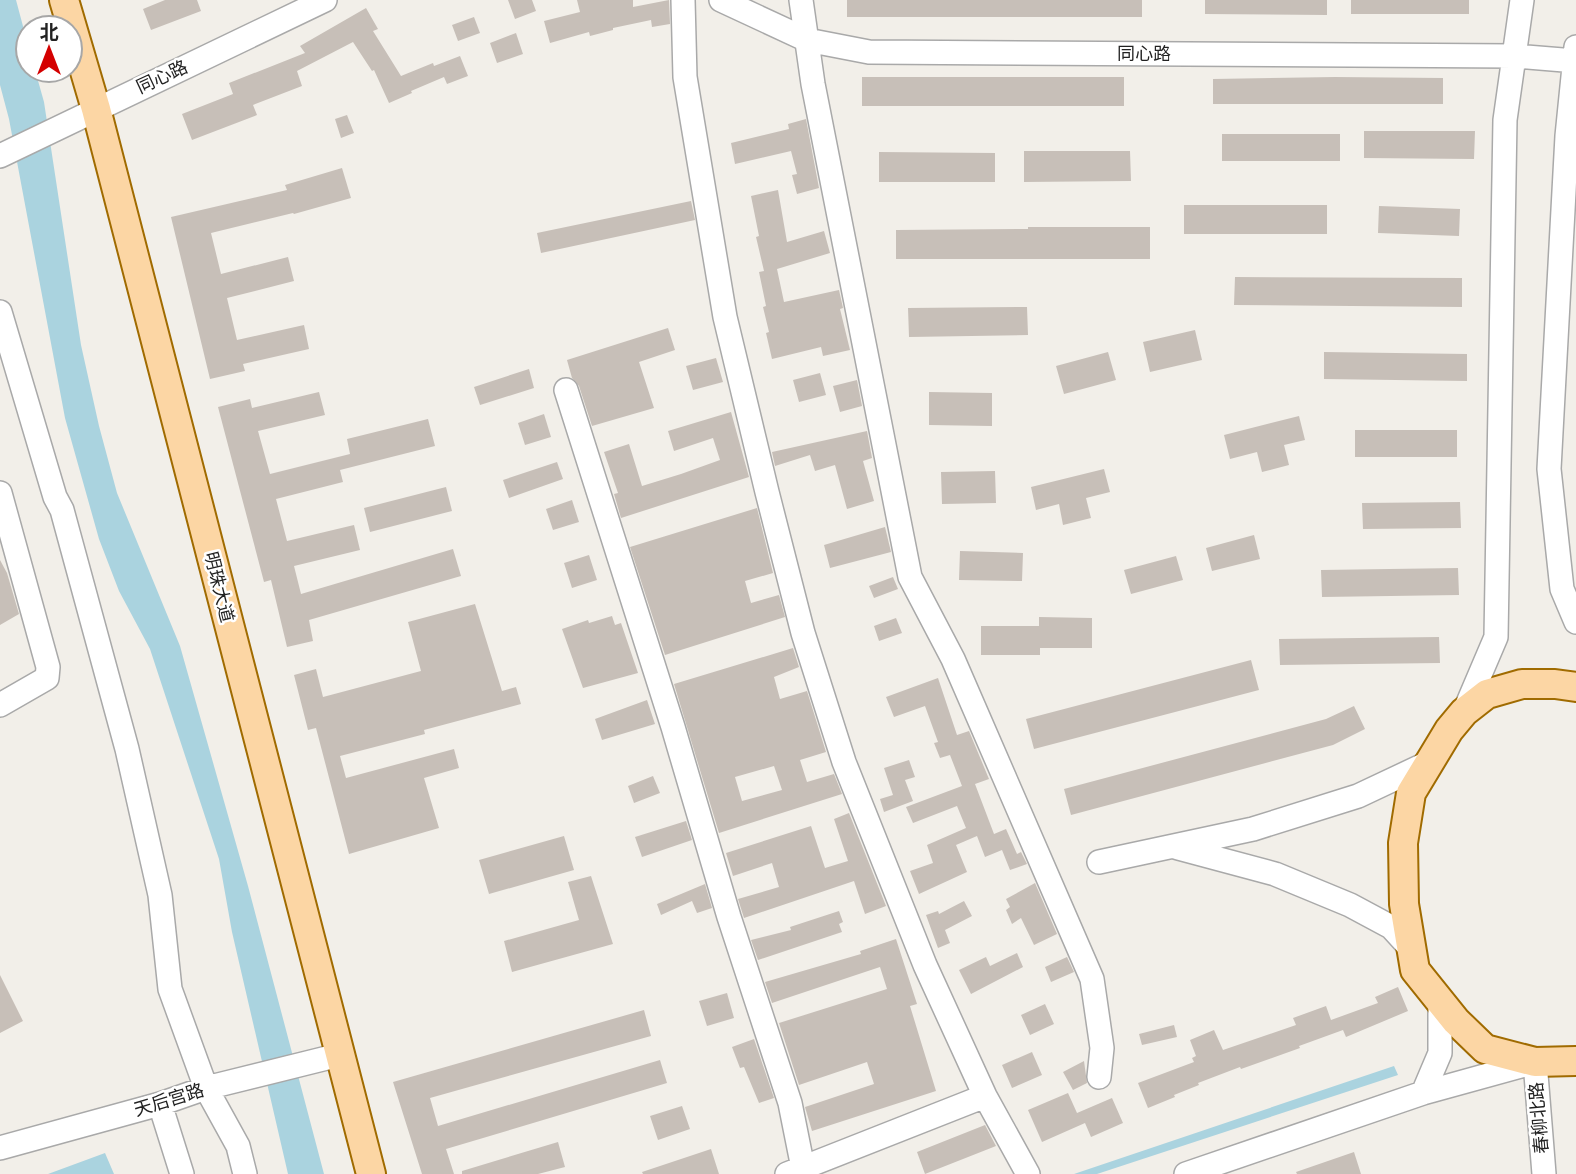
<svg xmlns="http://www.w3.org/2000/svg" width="1576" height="1174" font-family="'Archivo Narrow','Noto Sans SC',sans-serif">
  <rect width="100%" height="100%" fill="#f2efe9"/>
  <path fill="#aad3df" d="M0,0H16L28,45V70H35L44,102L81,345L99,426L117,493L180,646L248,886L324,1174H288L232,932L219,859L150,649L119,591L99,539L65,418L9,119L0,85Z
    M1394,1066L1398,1075L1097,1174H1074Z
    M105,1153L114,1174H48Z"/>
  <path fill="#c7bfb8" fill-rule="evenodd" d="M165,0H197L201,11L151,30L143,9Z
    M508,0H532L536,11L515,19Z
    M577,0H633V7L669,0L670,24L652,27L651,20L613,28V30L590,36L589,32L550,43L544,21L580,12Z
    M847,0H1142V17H847Z
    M1205,0H1327V15L1205,14Z
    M1351,0H1469V14H1351Z
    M366,8L378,29L373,31L401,76L433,63L434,66L460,56L468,76L447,84L444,77L411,91L412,93L389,103L374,70L372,71L353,42L297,71L302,86L253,105L257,115L192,140L182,114L233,94L229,83L305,53L300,46Z
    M474,17L480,33L458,41L452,25Z
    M516,33L523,54L497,63L490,43Z
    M862,77H1124V106H862Z
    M1335,77L1443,78V104H1213V79Z
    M347,115L354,133L341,138L335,119Z
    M806,119L819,188L797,194L792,175L797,174L791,151L735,164L731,143L789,129L788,124Z
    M1364,131H1475L1474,159L1364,158Z
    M1222,134H1340V161H1222Z
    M1024,151H1130L1131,181L1024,182Z
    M879,152L995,153V182H879Z
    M342,168L351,198L294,214L293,213L211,233L221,274L288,257L294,281L227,298L237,340L304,325L309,349L243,364L245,371L210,379L171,217L287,190L285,185Z
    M778,190L787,242L824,231L830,253L777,269L784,302L839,290L843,308L840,309L850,350L823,356L821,347L772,359L766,333L769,332L763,307L766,306L759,272L764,271L756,237L759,236L751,196Z
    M691,201L695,220L541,253L537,233Z
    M1184,205H1327V234H1184Z
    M1379,206L1460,209L1459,236L1378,233Z
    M1028,227H1150V259H896V230L1028,229Z
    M1235,277L1462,278V307L1234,305Z
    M1027,307L1028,335L909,337L908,308Z
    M668,328L675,350L639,362L654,408L592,426L579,386L572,378L567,360Z
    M1195,330L1202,360L1150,372L1143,342Z
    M1108,352L1116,380L1064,394L1056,366Z
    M1324,352L1467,354V381L1324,379Z
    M716,358L723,382L693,390L686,366Z
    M529,369L534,388L480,405L474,387Z
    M820,373L826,395L799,402L793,380Z
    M857,380L862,406L840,412L833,386Z
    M319,392L325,415L258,431L270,474L350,454L347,439L428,419L435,446L340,470L343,482L276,499L287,541L354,525L360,550L294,566L301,594L453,549L461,576L309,620L313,641L287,647L271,580L264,582L218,407L250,399L252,408Z
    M929,392L992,393V426L929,425Z
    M731,412L749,477L621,518L614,494L618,493L604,452L629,444L642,486L681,474L720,460L713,438L674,451L668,431Z
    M544,414L551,437L525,445L518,423Z
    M1299,416L1305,440L1284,445L1289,465L1262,472L1257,452L1230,459L1224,435Z
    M1355,430H1457V457H1355Z
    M867,431L872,458L863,461L874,501L847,509L835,465L815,471L810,455L775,466L772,452Z
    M557,462L563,479L509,498L503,480Z
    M1104,469L1110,492L1086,498L1091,518L1063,525L1059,504L1036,510L1031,487Z
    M995,471L996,503L942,504L941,472Z
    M446,487L452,511L370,532L364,508Z
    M572,500L579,522L553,530L546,509Z
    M1460,502L1461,528L1363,529L1362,503Z
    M757,508L773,573L745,581L751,603L779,595L785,617L665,655L630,547Z
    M885,527L891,552L830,568L824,545Z
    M1254,535L1260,559L1212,571L1206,548Z
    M960,551L1023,553L1022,581L959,580Z
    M589,555L597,580L572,588L564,563Z
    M1176,556L1183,580L1131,594L1124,570Z
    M0,560L7,573L19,614L0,625Z
    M1458,568L1459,595L1322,597L1321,570Z
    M893,577L898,589L874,598L869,586Z
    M475,604L502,691L516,687L521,704L424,730L425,734L340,756L346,778L454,749L459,768L424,778L439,828L349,854L316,728L308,730L294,675L316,669L323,697L421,671L408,622Z
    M612,616L615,625L621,623L638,673L583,688L562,629L588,620L589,623Z
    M1039,617L1092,618V648H1040V655H981V626H1039Z
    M896,618L902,633L879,641L874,626Z
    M1439,637L1440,663L1280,665L1279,639Z
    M793,648L799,667L774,677L780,699L807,691L826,752L800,760L807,782L834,774L842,794L719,833L674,684ZM774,766L782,790L742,801L735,777Z
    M1251,660L1259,690L1034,749L1026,719Z
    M938,678L957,735L969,731L989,779L975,784L994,834L1006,829L1017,854L1021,852L1027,864L1010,870L1002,850L985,857L977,836L956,845L967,872L919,894L910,871L933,863L927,845L966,828L957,806L913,823L906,807L962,786L950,755L940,758L934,743L938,742L925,706L894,717L886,697Z
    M647,700L655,724L602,740L595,719Z
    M1354,706L1365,729L1333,745L1071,815L1064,789L1326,719Z
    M909,760L915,777L905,780L913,801L884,812L880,799L893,795L884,768Z
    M653,776L660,793L634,803L628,786Z
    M849,813L886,906L865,914L854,881L744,918L738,899L779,887L772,863L733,876L726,853L811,826L825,868L848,861L834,819Z
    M686,821L692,840L642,857L635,837Z
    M564,836L574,870L489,894L479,860Z
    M591,876L613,944L512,972L504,941L579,920L568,882Z
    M1035,883L1057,934L1034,945L1021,918L1012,924L1006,910L1010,907L1006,899Z
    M705,884L712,908L697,913L692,901L661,915L657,904Z
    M964,901L972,916L945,930L950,943L938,948L926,915L938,911L939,914Z
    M839,911L843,922L839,924L842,932L758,960L751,940L791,930L790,927Z
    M896,939L917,1004L910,1006L936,1091L812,1131L805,1107L874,1084L867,1062L799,1085L779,1023L887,989L880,967L772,1003L765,982L861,954L860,951Z
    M1017,953L1023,967L971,994L959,970L986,957L990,966Z
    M1067,957L1074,972L1051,982L1045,967Z
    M0,975L23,1021L0,1033Z
    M1398,987L1408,1011L1346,1037L1343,1030L1299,1046L1300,1048L1241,1069L1240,1067L1198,1083L1199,1085L1174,1095L1175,1097L1148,1108L1138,1083L1194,1062L1192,1058L1196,1056L1190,1040L1214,1030L1223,1050L1296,1025L1293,1018L1326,1006L1331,1020L1378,1003L1375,997Z
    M727,993L734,1018L707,1026L699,1001Z
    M1045,1004L1054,1024L1030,1035L1021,1015Z
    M644,1010L651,1036L430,1098L438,1126L660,1060L667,1083L446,1149L454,1174H422L393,1082Z
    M1174,1025L1177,1037L1142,1045L1139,1034Z
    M754,1039L774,1098L759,1103L744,1067L740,1068L732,1047Z
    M1032,1052L1042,1075L1012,1088L1002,1065Z
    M1084,1061L1087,1083L1073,1090L1063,1072Z
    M1068,1093L1077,1113L1112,1098L1123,1123L1091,1137L1085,1123L1042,1142L1028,1110Z
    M682,1106L690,1129L658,1140L650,1116Z
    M985,1125L996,1146L925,1174L917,1152Z
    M558,1142L565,1167L538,1174H462V1171Z
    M711,1149L719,1174H643L642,1172Z
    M1354,1152L1361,1174H1297L1296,1172Z"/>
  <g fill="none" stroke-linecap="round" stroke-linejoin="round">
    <defs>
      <path id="minor" d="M683,0L685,77L725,317L767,492L803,633L844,762L925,965L985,1096L1028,1174
        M721,0L807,40L869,52L1514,56L1576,61
        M801,0L813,84L910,577L953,659L1092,979L1102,1048L1099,1077
        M1576,47L1567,136L1549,469L1562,589L1576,622
        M0,156L325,0
        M0,312L55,497L62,510L127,749L160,895L170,989L206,1088L238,1146L245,1174
        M566,390L673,727L729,917L790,1103L803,1168
        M0,493L48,667L47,678L0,705
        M1464,712L1496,637L1505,120L1522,0
        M1178,848L1275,874L1350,905L1391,927L1412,950
        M1099,862L1253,829L1358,796L1430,762
        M1423,1093L1440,1053V1001
        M160,1104L182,1174
        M0,1148L160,1104L206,1088L339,1055
        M787,1174L985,1096
        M1186,1174L1423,1093L1535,1062L1544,1174"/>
      <path id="major" d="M64,0L96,109L371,1174
        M1576,687L1555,684H1522L1487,694L1464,712L1449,730L1411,793L1403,843L1404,904L1415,970L1456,1021L1485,1049L1535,1062L1576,1061"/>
    </defs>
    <use href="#minor" stroke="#a9a9a9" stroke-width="26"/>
    <use href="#major" stroke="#a06b00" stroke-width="32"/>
    <use href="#minor" stroke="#fff" stroke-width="23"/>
    <use href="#major" stroke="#fcd6a4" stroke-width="28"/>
  </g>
  <g text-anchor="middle" stroke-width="5" stroke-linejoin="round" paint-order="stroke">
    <g font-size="18" fill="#222" stroke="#fff">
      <text x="1144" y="60">同心路</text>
      <text transform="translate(162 77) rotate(-25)" y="6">同心路</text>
      <text transform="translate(219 587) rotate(76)" y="6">明珠大道</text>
      <text transform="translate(169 1100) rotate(-17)" y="6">天后宫路</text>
      <text transform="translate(1539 1118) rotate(-95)" y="6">春柳北路</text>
    </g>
  </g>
  <g transform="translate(49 49)"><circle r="33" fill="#ffffff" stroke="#a7a7a7" stroke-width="2"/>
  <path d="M0-5L12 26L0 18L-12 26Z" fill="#d40000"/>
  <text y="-10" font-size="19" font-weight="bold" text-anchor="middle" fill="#222222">北</text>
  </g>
</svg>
